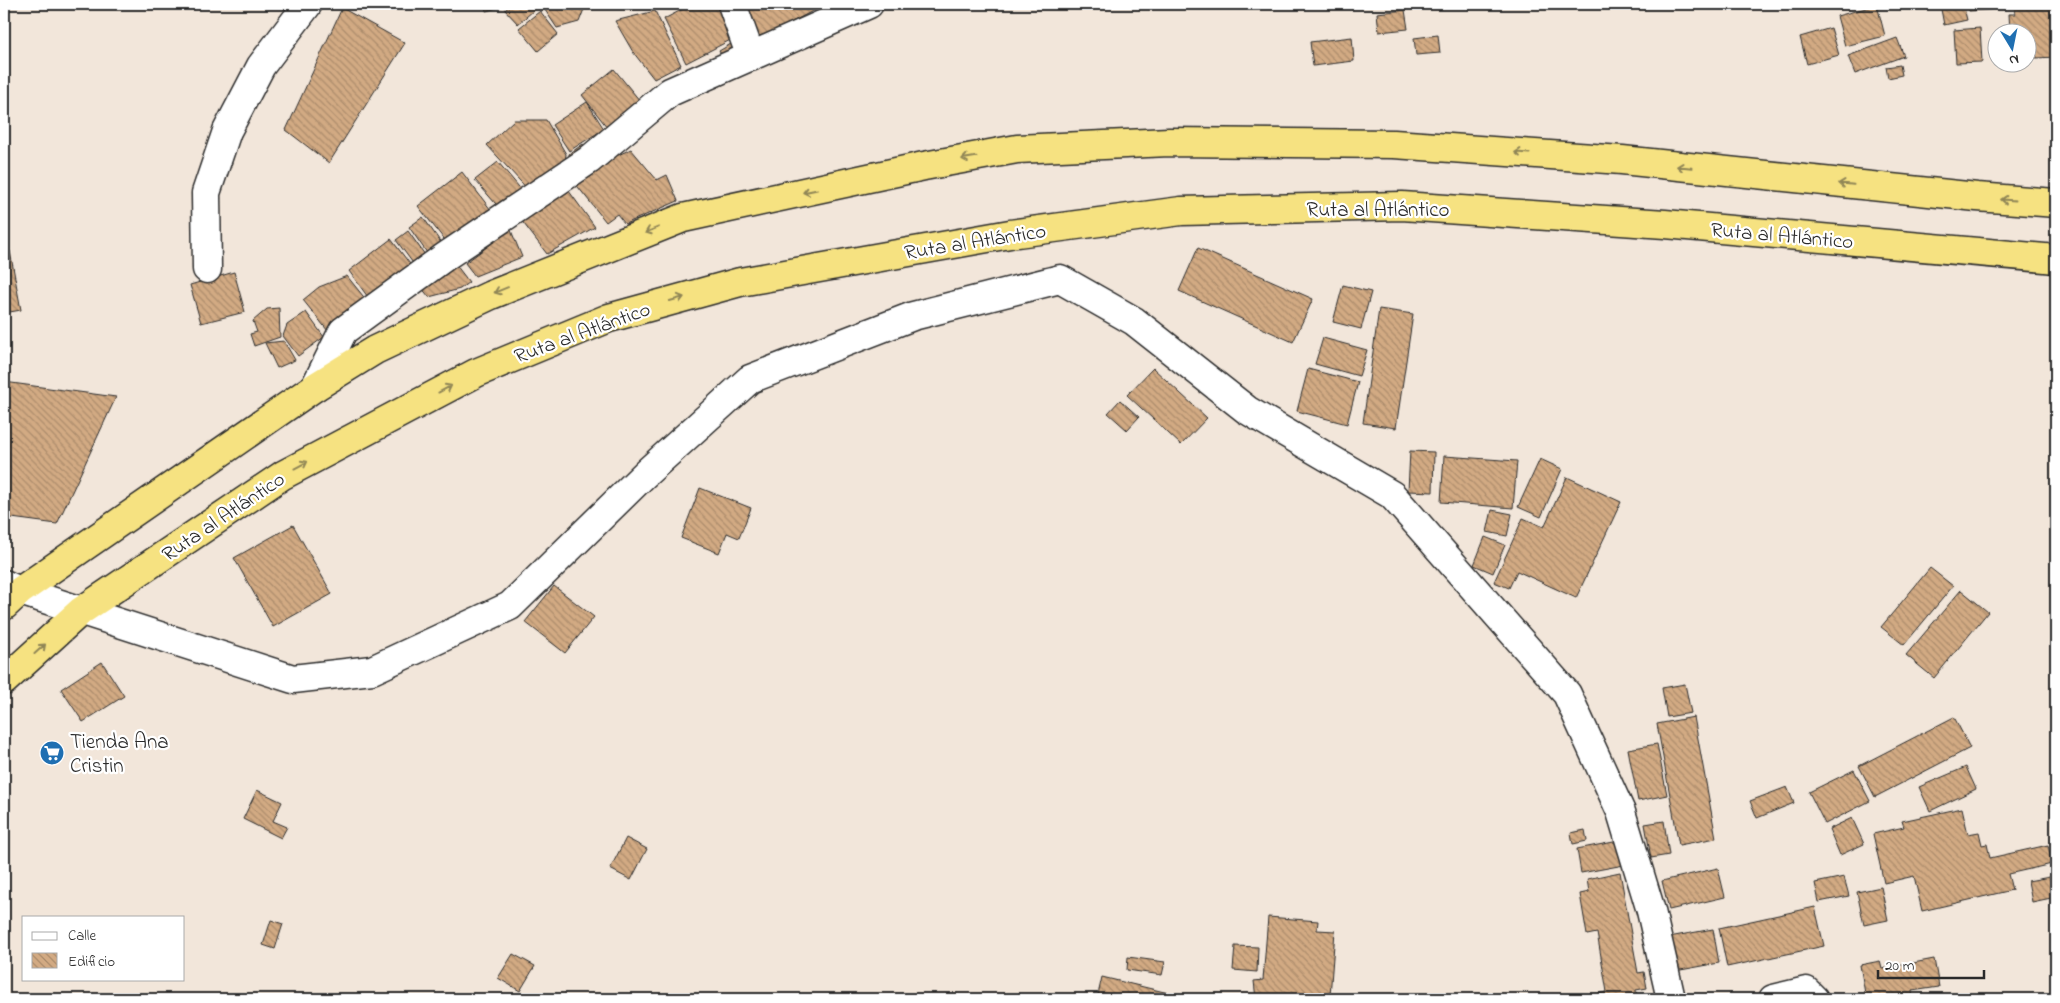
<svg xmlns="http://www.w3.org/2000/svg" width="2060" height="1003" font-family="'Indie Flower',sans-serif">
  <defs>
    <pattern id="building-back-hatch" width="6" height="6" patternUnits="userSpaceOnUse" patternTransform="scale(1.25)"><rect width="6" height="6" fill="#d2aa83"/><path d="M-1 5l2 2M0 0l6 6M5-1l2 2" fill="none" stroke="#ab8b6b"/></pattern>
  </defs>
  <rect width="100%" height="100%" fill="#f2e6da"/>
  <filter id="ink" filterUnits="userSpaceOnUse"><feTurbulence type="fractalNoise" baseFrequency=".02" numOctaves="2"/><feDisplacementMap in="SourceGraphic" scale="10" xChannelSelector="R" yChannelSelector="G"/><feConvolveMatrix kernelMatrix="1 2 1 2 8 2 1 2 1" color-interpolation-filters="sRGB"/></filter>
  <g filter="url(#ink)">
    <path fill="url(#building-back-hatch)" stroke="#2b2b2b" d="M485,4H508V5L486,11Z
      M512,4H541L518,24L505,10Z
      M544,4H586L579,22L557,28L545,10Z
      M693,4H724L740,35L686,63L664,19Z
      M739,4H826L754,42Z
      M1393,4H1414V5L1394,7Z
      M1940,4H1963L1967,20L1944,25Z
      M1969,4H1999V9L1969,11Z
      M2014,4H2056V57L2036,58L2035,45H2028V32H2010L2009,14H2015Z
      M1877,5L1885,36L1845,46L1837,16Z
      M342,8L405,43L329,163L286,130Z
      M1405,10L1408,29L1379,32L1377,13Z
      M540,11L558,34L538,51L519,28Z
      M655,11L681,65L654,79L633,52L615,21Z
      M1831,28L1839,55L1807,64L1800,37Z
      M1980,28L1982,62L1956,63L1954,30Z
      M1438,35L1440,53L1416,55L1414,38Z
      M1352,37L1354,61L1313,66L1310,42Z
      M1897,38L1904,56L1855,74L1848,56Z
      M736,41L742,50L724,60L719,51Z
      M1994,50H1998V62H1995Z
      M1900,65L1902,75L1888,78L1886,67Z
      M614,69L640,101L607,127L582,95Z
      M587,102L604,129L569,151L552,125Z
      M514,120H546L566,154L565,162L531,193L487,145Z
      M583,144L589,153L570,165L569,154Z
      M631,149L657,180L667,175L678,201L625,224L617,214L606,222L574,182L593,167Z
      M498,162L524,193L502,211L475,180Z
      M462,172L494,214L451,248L418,206Z
      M566,187L595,227L547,254L521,220Z
      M423,217L446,250L432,260L409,227Z
      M510,228L522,257L475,276L465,263L491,244V236Z
      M408,231L430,262L418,270L396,240Z
      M391,239L416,272L373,304L349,271Z
      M1198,248L1313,299L1293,342L1179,291Z
      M10,251L21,310L4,313V253Z
      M453,261L469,282L460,289L429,297L421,287Z
      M234,272L245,312L201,323L190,285Z
      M347,276L371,306L332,336L303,300L319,287Z
      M1343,285L1371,292L1361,329L1333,322Z
      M279,308L280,337L254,346L250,334L257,332L253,321L267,309Z
      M1379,309L1413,314L1396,428L1363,423Z
      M306,312L324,337L298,356L283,336L287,325Z
      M1323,338L1367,350L1359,376L1315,364Z
      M284,341L295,360L277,368L265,343Z
      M1153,368L1207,418L1181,445L1127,395Z
      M1308,369L1358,382L1347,424L1297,411Z
      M4,382L116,397L57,524L4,517Z
      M1120,400L1139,417L1127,430L1108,413Z
      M1410,451L1434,452L1433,492L1408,491Z
      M1444,456L1517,461L1513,508L1441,502Z
      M1540,459L1562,469L1541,517L1518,507Z
      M1567,477L1621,502L1576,598L1517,571L1509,588L1494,582L1523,518L1544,527Z
      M700,488L751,508L739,538L727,533L719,553L681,538Z
      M1492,510L1512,514L1507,536L1487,532Z
      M293,525L332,594L273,627L234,558Z
      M1485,537L1505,545L1493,573L1474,565Z
      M1930,568L1953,586L1904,645L1881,627Z
      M554,586L594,617L565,653L525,622Z
      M1961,590L1988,612L1934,678L1906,655Z
      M102,662L124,696L83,722L61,689Z
      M1685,684L1691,713L1667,717L1662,688Z
      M1694,717L1716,838L1679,845L1657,724Z
      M1954,717L1970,748L1875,797L1859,766Z
      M1657,744L1667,795L1638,801L1628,749Z
      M1966,767L1976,789L1930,811L1919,787Z
      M1854,770L1870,801L1825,824L1809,792Z
      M1787,787L1794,803L1757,818L1750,801Z
      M257,790L282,802L273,821L287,827L281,838L243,819Z
      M1962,808L1968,834L1979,832L1982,845L1987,844L1990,858L2048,845L2052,864L2008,874L2012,890L1922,911L1914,876L1884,883L1873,834L1904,827L1902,821Z
      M1852,818L1864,844L1840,855L1829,829Z
      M1664,821L1669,855L1651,858L1645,824Z
      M1585,830L1587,841L1573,844L1571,833Z
      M626,838L647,849L631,880L610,869Z
      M1619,841L1624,865L1581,873L1577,849Z
      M1718,868L1725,897L1669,910L1662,881Z
      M1620,872L1638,973L1644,972L1647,988L1636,990L1637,999H1593L1592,995L1607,992L1597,933L1587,935L1580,894L1589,892L1587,879Z
      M2055,876L2056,897L2032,902L2028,881Z
      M1844,877L1849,896L1819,902L1815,883Z
      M1881,887L1888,920L1864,925L1857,892Z
      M1815,907L1824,946L1727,967L1719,928Z
      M1268,917L1318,921L1317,930L1335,931L1330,996L1312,995L1313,999H1256L1254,981L1263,980Z
      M271,920L283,924L275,949L263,945Z
      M1713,929L1719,963L1675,971L1669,937Z
      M1235,946L1258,947L1257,972L1233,970Z
      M513,954L535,966L520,991L498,978Z
      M1128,957L1165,962L1162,975L1127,970Z
      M1934,959L1939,987L1912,991L1913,998L1905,999H1879V997L1866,999L1860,965L1880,961L1882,969Z
      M1102,977L1181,996L1180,999H1097Z"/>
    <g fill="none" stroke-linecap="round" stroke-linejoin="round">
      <defs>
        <path id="minor" d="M732,4L751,57
          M207,269L206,193L227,131L261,66L308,4
          M315,387L343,331L446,256L589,160L670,92L869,4
          M4,584L20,591L293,679L372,670L510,606L645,474L750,379L913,316L1060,279L1134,321L1247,410L1392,495L1567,694L1621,812L1651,911L1671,999
          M1773,999L1806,991L1814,999"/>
        <path id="highway" d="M4,606L20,591L315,387L375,350L491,295L683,218L924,166L1017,149L1169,142L1394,144L1622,160L1977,197L2056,203
          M4,681L81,611L283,475L476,373L609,318L740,282L1010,234L1181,211L1402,206L1665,224L2056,259"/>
      </defs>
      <use href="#minor" stroke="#2b2b2b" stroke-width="31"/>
      <use href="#highway" stroke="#2b2b2b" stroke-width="31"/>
      <use href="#minor" stroke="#fff" stroke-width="28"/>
      <use href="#highway" stroke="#f6e281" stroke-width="28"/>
    </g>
    <defs><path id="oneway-shaft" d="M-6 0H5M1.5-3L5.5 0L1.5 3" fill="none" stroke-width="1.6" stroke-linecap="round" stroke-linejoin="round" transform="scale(1.25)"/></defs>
    <g stroke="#908656">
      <use href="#oneway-shaft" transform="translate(1522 153) rotate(-176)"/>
      <use href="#oneway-shaft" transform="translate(969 158) rotate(170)"/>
      <use href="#oneway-shaft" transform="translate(1684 167) rotate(-174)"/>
      <use href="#oneway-shaft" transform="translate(1846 184) rotate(-174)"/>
      <use href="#oneway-shaft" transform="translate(810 191) rotate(168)"/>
      <use href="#oneway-shaft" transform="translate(2008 200) rotate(-176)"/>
      <use href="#oneway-shaft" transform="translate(652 230) rotate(158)"/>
      <use href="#oneway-shaft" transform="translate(501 290) rotate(158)"/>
      <use href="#oneway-shaft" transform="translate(677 299) rotate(-15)"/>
      <use href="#oneway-shaft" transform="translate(445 389) rotate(-28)"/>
      <use href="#oneway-shaft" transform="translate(301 465) rotate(-28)"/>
      <use href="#oneway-shaft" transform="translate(40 649) rotate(-42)"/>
    </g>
  </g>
  <defs>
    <symbol id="supermarket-disc" viewBox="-11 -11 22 22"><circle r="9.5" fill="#1f6fb2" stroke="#fff"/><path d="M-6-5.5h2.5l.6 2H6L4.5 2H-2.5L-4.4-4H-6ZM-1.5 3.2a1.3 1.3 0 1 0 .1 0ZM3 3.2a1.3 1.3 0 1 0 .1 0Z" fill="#fff"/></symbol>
  </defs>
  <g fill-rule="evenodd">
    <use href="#supermarket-disc" x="38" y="739" width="28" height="28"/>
  </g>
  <g text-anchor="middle" stroke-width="4.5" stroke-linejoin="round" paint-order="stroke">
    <g font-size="21" fill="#2b2b2b" stroke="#fff">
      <text x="1378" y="216">Ruta al Atlántico</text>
      <text transform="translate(1782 235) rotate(5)" y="7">Ruta al Atlántico</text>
      <text transform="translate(975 241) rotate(-9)" y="7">Ruta al Atlántico</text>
      <text transform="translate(582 332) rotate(-20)" y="7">Ruta al Atlántico</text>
      <text transform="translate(223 516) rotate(-34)" y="7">Ruta al Atlántico</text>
    </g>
    <g font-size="21" fill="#2b2b2b" stroke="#fff" text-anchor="start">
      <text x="70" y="748">Tienda Ana<tspan x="70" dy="24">Cristin</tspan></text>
    </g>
  </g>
  <rect width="2060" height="1003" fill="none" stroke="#fff" stroke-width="20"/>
  <rect x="10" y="10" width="2040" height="983" fill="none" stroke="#2b2b2b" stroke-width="2" filter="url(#ink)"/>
  <rect x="22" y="916" width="162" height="65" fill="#ffffff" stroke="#aaaaaa"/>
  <rect x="32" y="932" width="25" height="8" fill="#ffffff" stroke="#aaaaaa"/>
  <text x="68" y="940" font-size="15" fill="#2b2b2b">Calle</text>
  <rect x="32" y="953" width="25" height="15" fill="url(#building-back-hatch)" stroke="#aaaaaa"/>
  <text x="68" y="966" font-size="15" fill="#2b2b2b">Edificio</text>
  <g transform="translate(2012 48) rotate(170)"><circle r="24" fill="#ffffff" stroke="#aaaaaa"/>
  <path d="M0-4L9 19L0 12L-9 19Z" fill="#1f6fb2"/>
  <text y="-8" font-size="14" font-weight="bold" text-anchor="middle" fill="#2b2b2b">N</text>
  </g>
  <path d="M1878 970v8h106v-8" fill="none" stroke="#2b2b2b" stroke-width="2.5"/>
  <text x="1885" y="970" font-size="15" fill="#2b2b2b" stroke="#ffffff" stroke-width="4" paint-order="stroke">20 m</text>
</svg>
